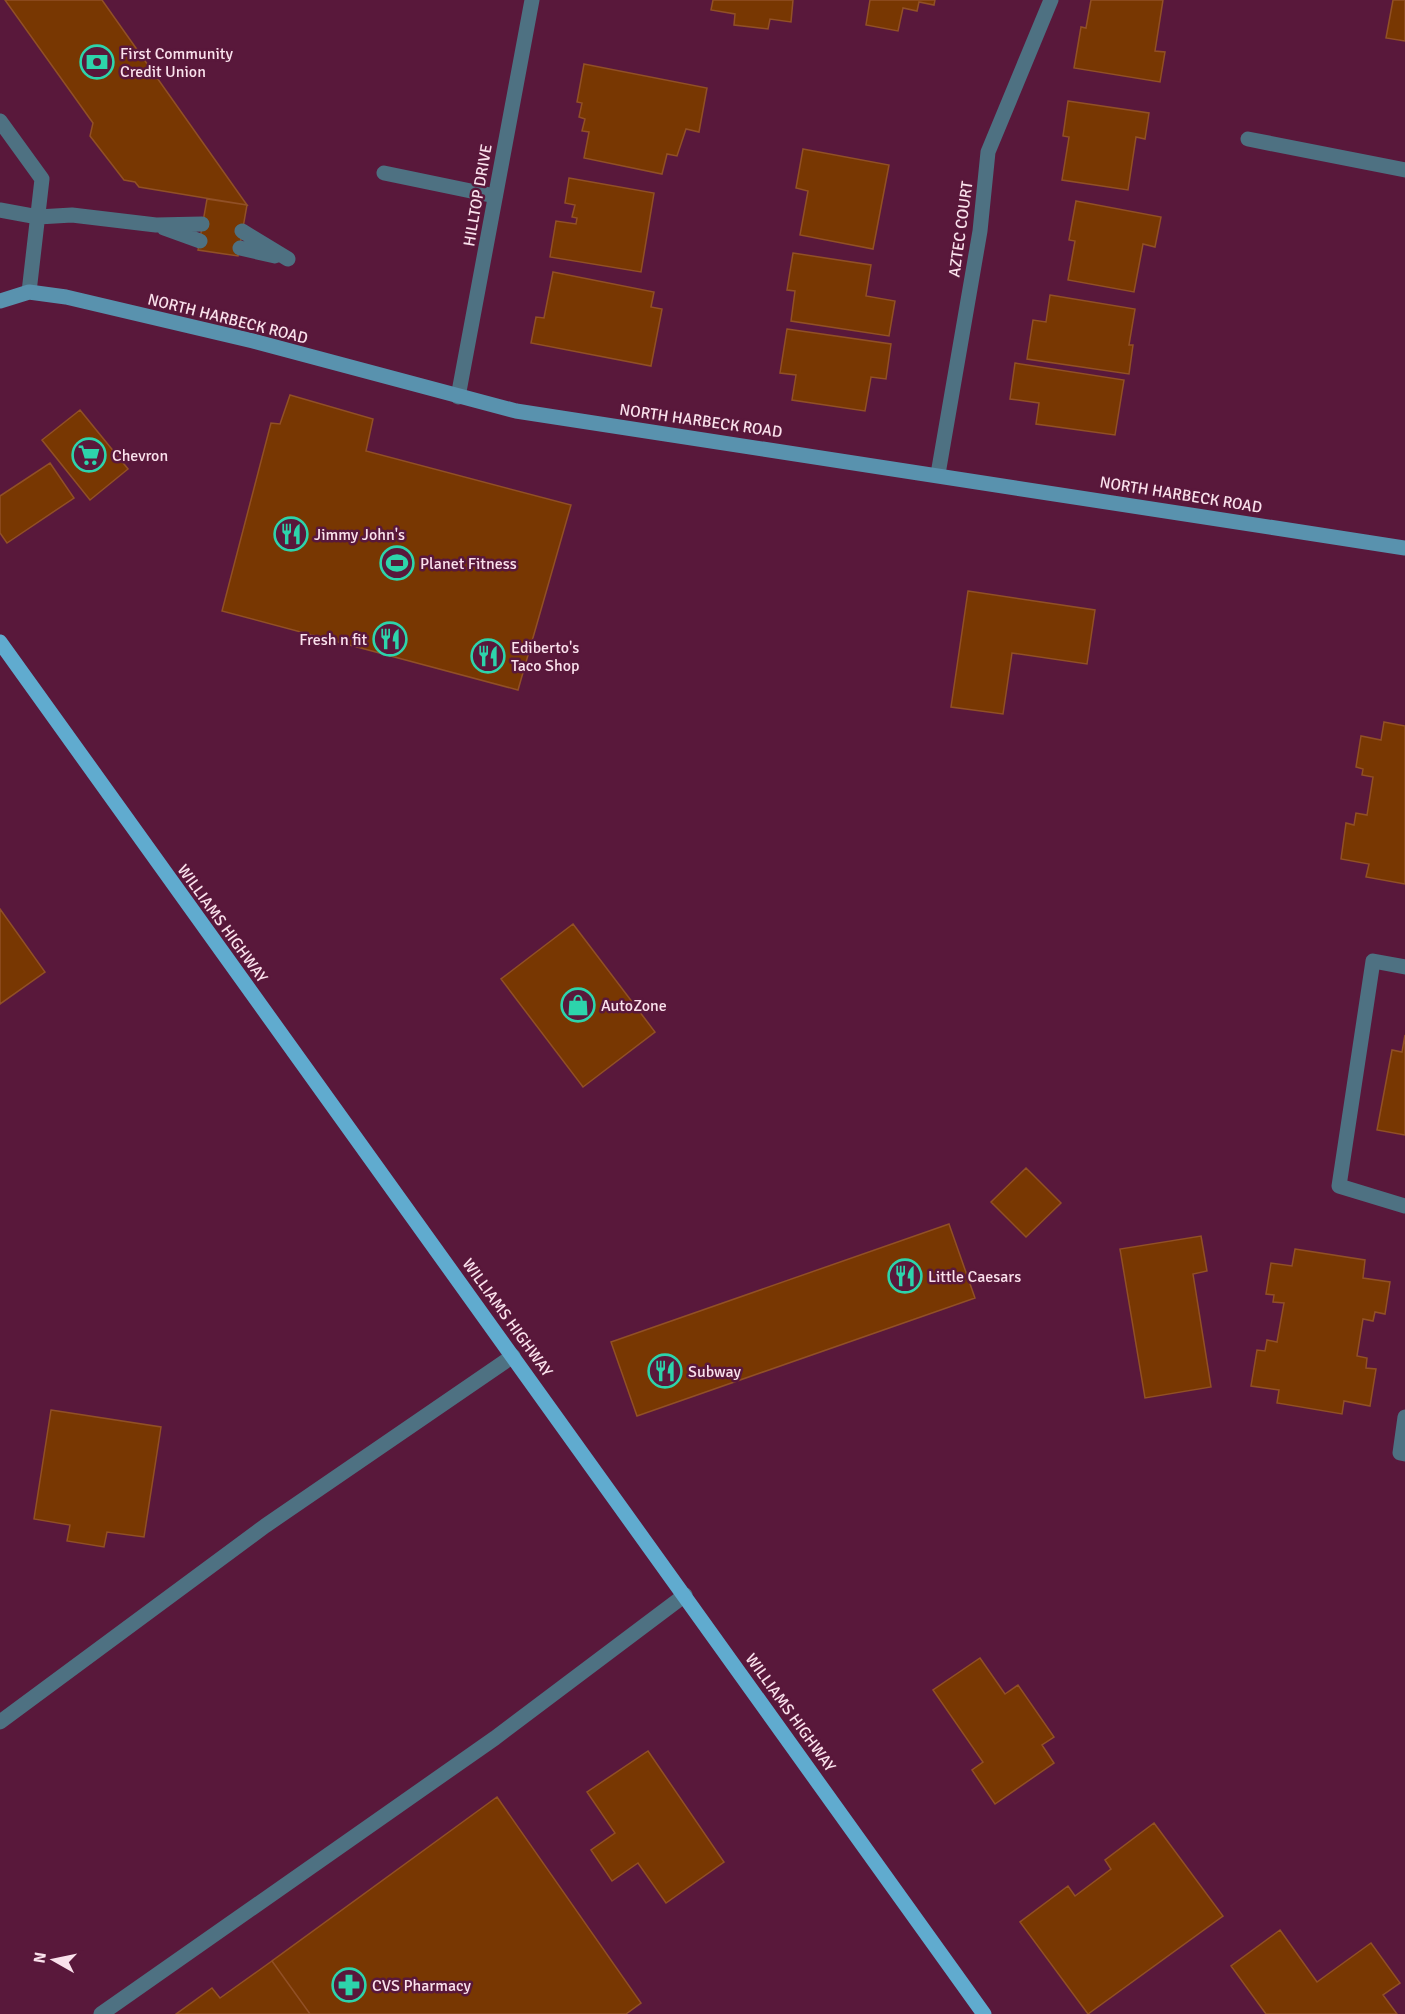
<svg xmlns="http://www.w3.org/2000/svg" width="1405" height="2014" font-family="Signika,sans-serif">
  <rect width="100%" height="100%" fill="#59183b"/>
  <path fill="#783702" stroke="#915026" stroke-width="1.5" d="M5,0H102L247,205L139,187L135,182L124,180L90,136L93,123Z
    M713,0H793L791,22L770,19L768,29L734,25L735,14L711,10Z
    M870,0H935L934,5L919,2L917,11L903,8L898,31L866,25Z
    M1091,0H1163L1155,51L1165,52L1160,82L1074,68L1081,27L1086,28Z
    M1393,0H1405V41L1386,38Z
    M584,64L707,88L699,132L686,129L677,156L667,154L662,174L584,158L589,132L582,131L585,119L579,117L582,103L577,102Z
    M1068,101L1149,113L1145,139L1136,137L1128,190L1062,180L1069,137L1063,136Z
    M803,149L889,165L873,249L800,235L808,191L796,188Z
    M569,178L654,193L641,272L550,257L556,221L576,224L577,218L572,217L575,205L565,203Z
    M207,199L247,205L238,256L198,250Z
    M1076,201L1161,217L1155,247L1143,244L1134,292L1068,280L1075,241L1069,240Z
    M793,253L871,265L866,296L895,301L889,336L791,321L795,291L787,290Z
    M553,272L654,292L651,307L662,309L651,366L531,343L536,317L544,318Z
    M1050,295L1135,309L1129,345H1133L1129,374L1027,359L1033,320L1046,322Z
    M787,329L891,344L886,379L871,377L865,411L792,400L796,375L780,373Z
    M1015,363L1124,380L1115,435L1036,424L1039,403L1010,399Z
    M290,395L373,419L366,451L571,505L518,690L222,611L271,423L280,424Z
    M80,410L128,469L90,500L42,440Z
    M50,463L74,498L7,543L0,533V496Z
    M968,591L1095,610L1087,664L1012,653L1003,714L951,707Z
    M1384,722L1405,726V884L1366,877L1369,864L1341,859L1346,823L1354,825L1356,813L1367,815L1373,777L1362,775L1363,769L1356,767L1361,736L1381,740Z
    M0,909L45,972L0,1004Z
    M573,924L655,1032L583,1087L501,979Z
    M1405,1035V1135L1377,1130L1392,1050L1402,1052Z
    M1026,1168L1061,1203L1026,1237L991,1202Z
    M949,1224L975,1298L637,1416L611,1342Z
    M1201,1236L1207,1271L1193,1274L1211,1387L1145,1398L1120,1249Z
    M1295,1249L1365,1260L1363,1278L1390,1282L1385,1314L1375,1312L1373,1321L1363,1319L1357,1356L1367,1358L1366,1368L1376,1369L1370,1406L1344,1401L1342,1414L1277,1403L1279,1390L1251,1386L1257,1350L1265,1351L1267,1340L1277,1342L1284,1303L1273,1302L1274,1295L1266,1294L1271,1263L1292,1266Z
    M51,1410L161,1427L144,1537L107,1532L104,1547L67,1541L70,1525L34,1519Z
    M980,1658L1005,1694L1018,1685L1054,1737L1042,1745L1054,1763L995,1804L972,1770L983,1762L933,1690Z
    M648,1751L724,1862L666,1903L638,1863L612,1881L591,1850L615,1833L587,1792Z
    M497,1797L641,2003L626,2014H310L272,1961Z
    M1154,1823L1223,1916L1088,2014L1020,1922L1068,1886L1075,1896L1111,1869L1105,1860Z
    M1280,1930L1317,1982L1371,1943L1400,1983L1383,1995L1397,2014H1266L1231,1966Z
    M272,1961L310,2014H176L212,1988L220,1998Z"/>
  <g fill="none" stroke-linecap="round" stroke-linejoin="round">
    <path stroke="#4e7182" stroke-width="15" d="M0,121L42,179L29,292
      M384,173L495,196
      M0,210L38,217L72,215L156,225L202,224
      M164,228L200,241
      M242,231L288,259
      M240,248L275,256
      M1405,967L1373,961L1339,1186L1405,1206
      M1405,1417L1400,1453L1405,1454
      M0,1722L265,1526L513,1356
      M101,2014L495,1738L685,1595"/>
    <path stroke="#4e7182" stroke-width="15" d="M1248,139L1405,170
      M458,397L532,0
      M938,474L980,231L988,152L1051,0"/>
    <path stroke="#5992ae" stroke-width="15" d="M0,301L29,292L66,297L253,341L516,411L1405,548"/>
    <path stroke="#60abcf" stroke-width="15" d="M0,642L984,2014"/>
  </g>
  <defs>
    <symbol id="bank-ring" viewBox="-11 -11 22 22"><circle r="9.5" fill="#59183b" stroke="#2dd4ab" stroke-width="1.5"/><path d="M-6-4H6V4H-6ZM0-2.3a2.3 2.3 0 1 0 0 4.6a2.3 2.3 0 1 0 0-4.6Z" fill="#2dd4ab"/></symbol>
    <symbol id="supermarket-ring" viewBox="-11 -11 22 22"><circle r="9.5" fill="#59183b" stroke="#2dd4ab" stroke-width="1.5"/><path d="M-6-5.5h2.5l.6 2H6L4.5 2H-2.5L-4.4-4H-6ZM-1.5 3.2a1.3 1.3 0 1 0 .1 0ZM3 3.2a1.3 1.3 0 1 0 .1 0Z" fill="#2dd4ab"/></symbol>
    <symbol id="restaurant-ring" viewBox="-11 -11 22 22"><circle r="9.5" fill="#59183b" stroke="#2dd4ab" stroke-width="1.5"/><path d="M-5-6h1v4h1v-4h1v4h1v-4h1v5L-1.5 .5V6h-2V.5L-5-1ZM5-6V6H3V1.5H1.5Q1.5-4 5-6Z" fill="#2dd4ab"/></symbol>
    <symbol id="stadium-ring" viewBox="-11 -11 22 22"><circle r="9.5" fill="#59183b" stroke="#2dd4ab" stroke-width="1.5"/><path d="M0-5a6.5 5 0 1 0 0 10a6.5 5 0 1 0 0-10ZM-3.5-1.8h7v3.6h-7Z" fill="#2dd4ab"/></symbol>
    <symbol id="shop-ring" viewBox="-11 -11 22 22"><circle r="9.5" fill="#59183b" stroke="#2dd4ab" stroke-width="1.5"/><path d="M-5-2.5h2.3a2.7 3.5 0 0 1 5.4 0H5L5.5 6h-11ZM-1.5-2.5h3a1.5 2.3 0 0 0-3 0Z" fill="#2dd4ab"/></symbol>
    <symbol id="pharmacy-ring" viewBox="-11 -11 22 22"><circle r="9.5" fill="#59183b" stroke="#2dd4ab" stroke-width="1.5"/><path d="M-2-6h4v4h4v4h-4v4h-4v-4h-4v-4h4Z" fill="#2dd4ab"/></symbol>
  </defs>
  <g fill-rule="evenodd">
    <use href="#bank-ring" x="78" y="43" width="38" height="38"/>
    <use href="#supermarket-ring" x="70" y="436" width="38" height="38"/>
    <use href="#restaurant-ring" x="272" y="515" width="38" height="38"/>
    <use href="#stadium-ring" x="378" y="544" width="38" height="38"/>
    <use href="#restaurant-ring" x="371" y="620" width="38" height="38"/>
    <use href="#restaurant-ring" x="469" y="637" width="38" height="38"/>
    <use href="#shop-ring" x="559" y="986" width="38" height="38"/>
    <use href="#restaurant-ring" x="886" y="1257" width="38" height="38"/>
    <use href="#restaurant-ring" x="646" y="1352" width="38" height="38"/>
    <use href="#pharmacy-ring" x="330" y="1966" width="38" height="38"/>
  </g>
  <g text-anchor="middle" stroke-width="5" stroke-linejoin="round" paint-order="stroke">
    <g font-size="16" fill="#fae1ec" stroke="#59183b" text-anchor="start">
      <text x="120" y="59">First Community<tspan x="120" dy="18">Credit Union</tspan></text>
      <text x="112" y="461">Chevron</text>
      <text x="314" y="540">Jimmy John's</text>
      <text x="420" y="569">Planet Fitness</text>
      <text x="367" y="645" text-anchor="end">Fresh n fit</text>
      <text x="511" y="653">Ediberto's<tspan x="511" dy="18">Taco Shop</tspan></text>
      <text x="601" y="1011">AutoZone</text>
      <text x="928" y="1282">Little Caesars</text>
      <text x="688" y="1377">Subway</text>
      <text x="372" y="1991">CVS Pharmacy</text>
    </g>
    <g font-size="16" fill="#fae1ec" stroke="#59183b">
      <text transform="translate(477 195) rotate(-80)" y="6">HILLTOP DRIVE</text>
      <text transform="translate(960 229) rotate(-82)" y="6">AZTEC COURT</text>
      <text transform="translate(228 318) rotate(14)" y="6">NORTH HARBECK ROAD</text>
      <text transform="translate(701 420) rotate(8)" y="6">NORTH HARBECK ROAD</text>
      <text transform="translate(1181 494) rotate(9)" y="6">NORTH HARBECK ROAD</text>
      <text transform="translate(223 923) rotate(54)" y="6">WILLIAMS HIGHWAY</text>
      <text transform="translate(508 1317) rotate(54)" y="6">WILLIAMS HIGHWAY</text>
      <text transform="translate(791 1712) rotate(54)" y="6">WILLIAMS HIGHWAY</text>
    </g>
  </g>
  <g transform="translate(54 1960) rotate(279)" stroke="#59183b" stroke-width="4.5" paint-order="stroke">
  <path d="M0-4.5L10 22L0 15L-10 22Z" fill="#fae1ec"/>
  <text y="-9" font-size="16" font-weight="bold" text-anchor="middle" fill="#fae1ec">N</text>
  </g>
</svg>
